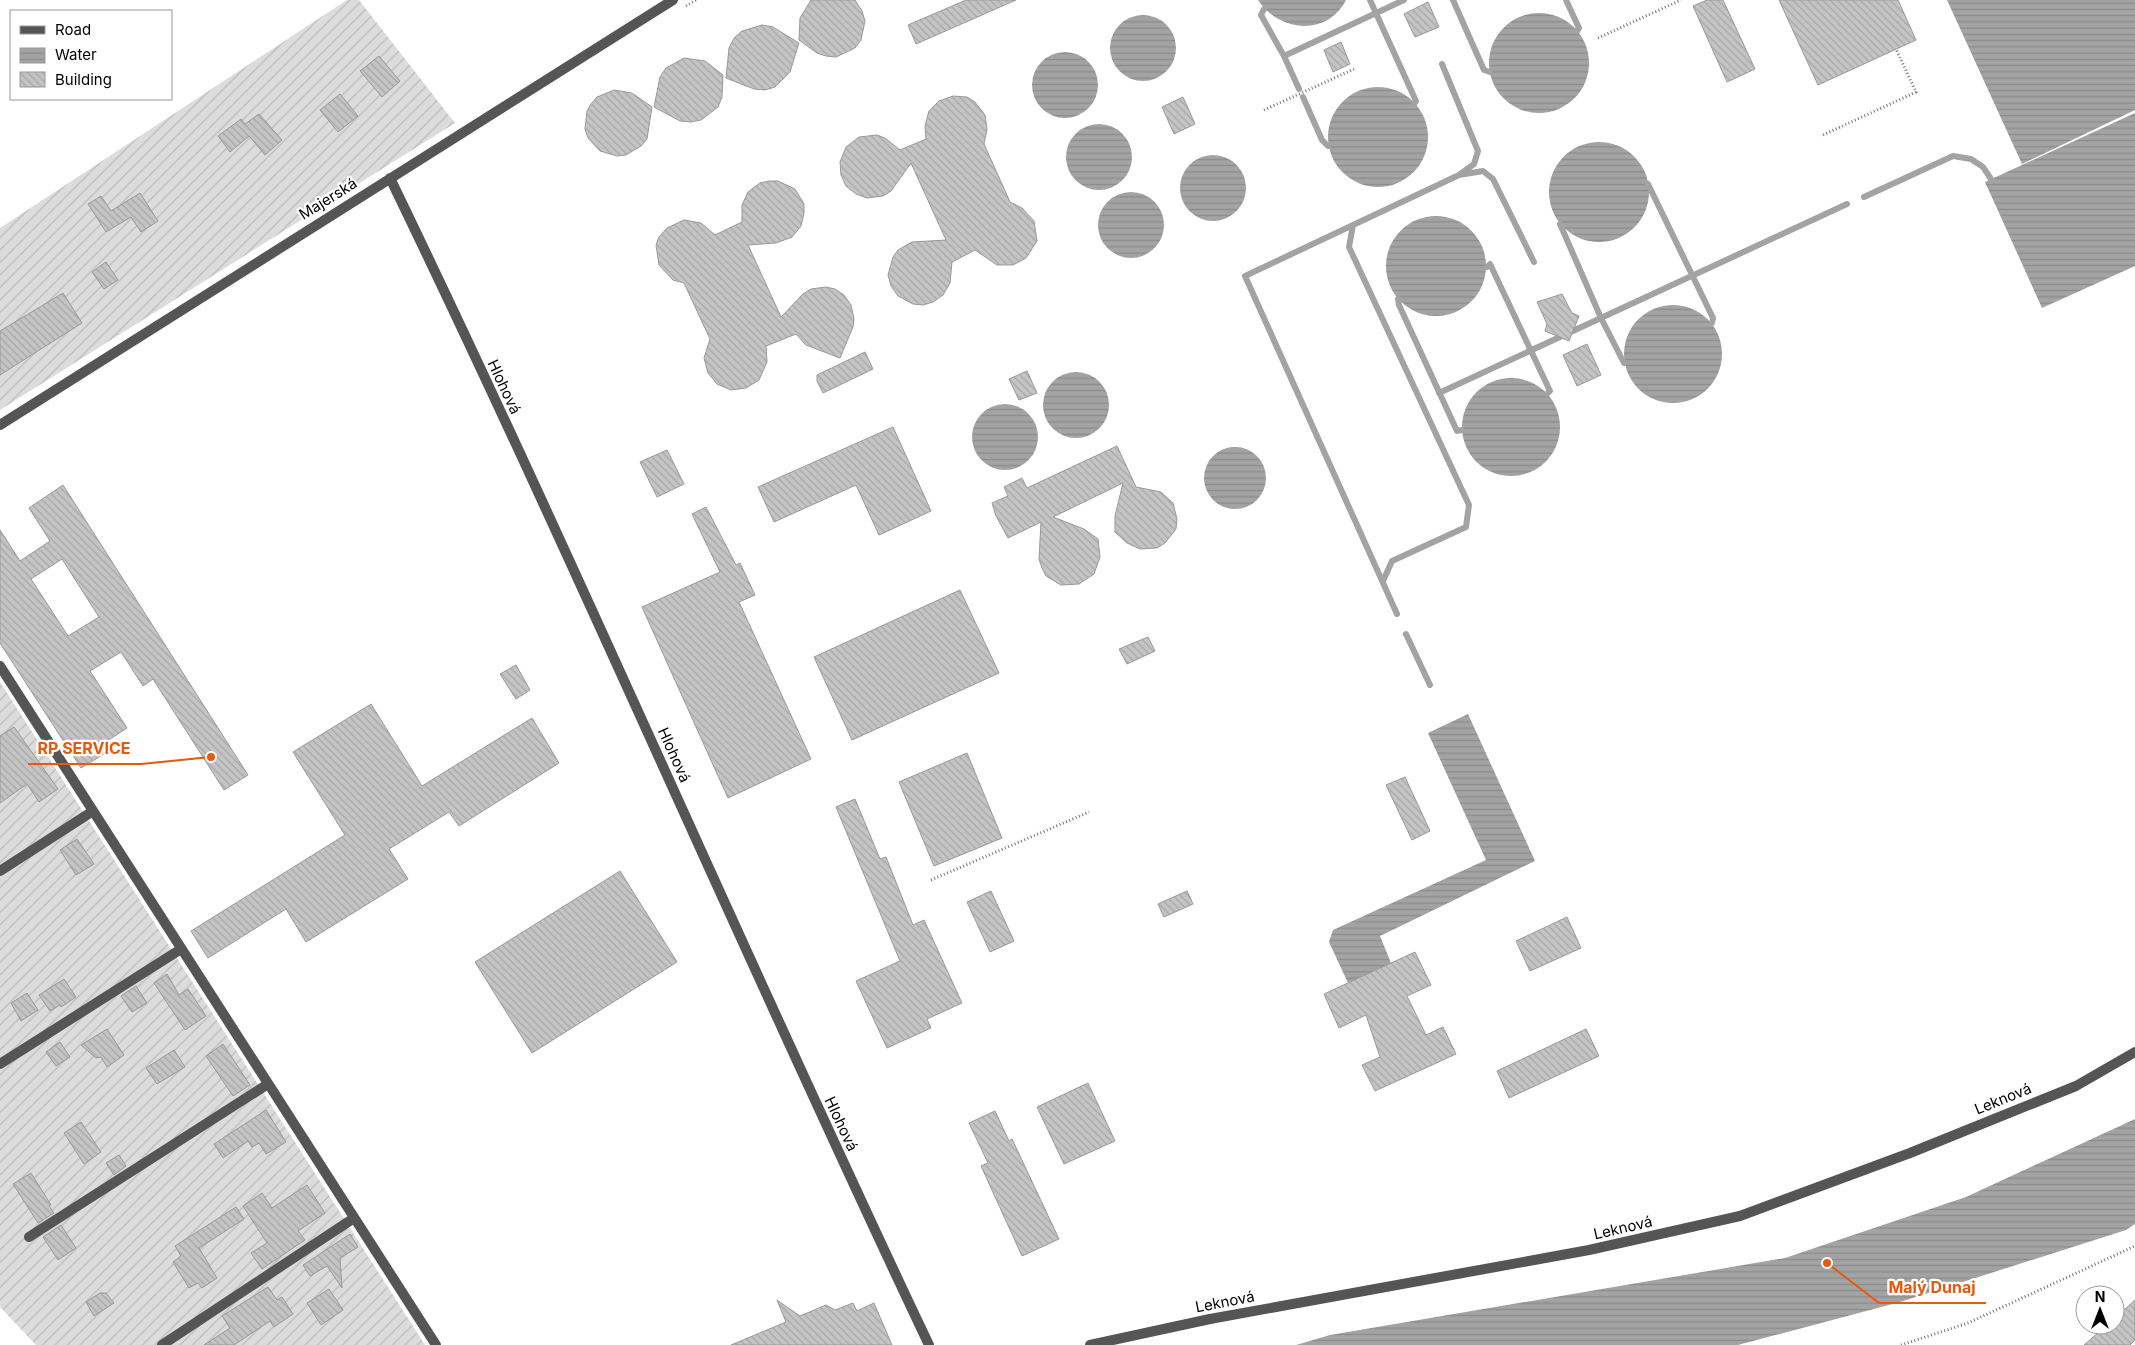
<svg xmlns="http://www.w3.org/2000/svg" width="2135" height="1345" font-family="Inter,sans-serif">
  <defs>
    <pattern id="garden-furrows" width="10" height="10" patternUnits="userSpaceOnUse" patternTransform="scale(1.25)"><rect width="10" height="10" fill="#dcdcdc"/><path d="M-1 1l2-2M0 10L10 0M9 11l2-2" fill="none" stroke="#bbb"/></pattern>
    <pattern id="water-rules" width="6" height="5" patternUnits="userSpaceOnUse" patternTransform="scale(1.25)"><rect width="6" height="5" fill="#a3a3a3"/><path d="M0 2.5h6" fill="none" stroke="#8b8b8b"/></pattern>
    <pattern id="building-back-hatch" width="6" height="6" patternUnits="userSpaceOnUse" patternTransform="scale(1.25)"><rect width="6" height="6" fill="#c4c4c4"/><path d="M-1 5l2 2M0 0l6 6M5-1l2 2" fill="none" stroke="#a7a7a7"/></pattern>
  </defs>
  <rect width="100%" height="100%" fill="#fff"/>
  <path fill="url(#garden-furrows)" d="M347,0H359L455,123L0,410V228Z
    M0,682L425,1345H36L0,1307Z"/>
  <path fill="url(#water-rules)" d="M1258,0H1346C1327,37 1279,32 1258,0Z
    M1947,0H2135V110L2022,164Z
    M1489 63a50 50 0 1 1 100 0a50 50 0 1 1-100 0Z
    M1110 48a33 33 0 1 1 66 0a33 33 0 1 1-66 0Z
    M1032 85a33 33 0 1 1 66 0a33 33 0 1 1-66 0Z
    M1328 137a50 50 0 1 1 100 0a50 50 0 1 1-100 0Z
    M2135,113V266L2042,308L1985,182Z
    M1066 157a33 33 0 1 1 66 0a33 33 0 1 1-66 0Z
    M1549 192a50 50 0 1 1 100 0a50 50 0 1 1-100 0Z
    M1180 188a33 33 0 1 1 66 0a33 33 0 1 1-66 0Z
    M1098 225a33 33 0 1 1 66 0a33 33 0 1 1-66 0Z
    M1386 266a50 50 0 1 1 100 0a50 50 0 1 1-100 0Z
    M1624 354a49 49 0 1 1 98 0a49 49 0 1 1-98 0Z
    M1043 405a33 33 0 1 1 66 0a33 33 0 1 1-66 0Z
    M1462 427a49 49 0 1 1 98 0a49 49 0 1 1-98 0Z
    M972 437a33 33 0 1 1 66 0a33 33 0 1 1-66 0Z
    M1204 478a31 31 0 1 1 62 0a31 31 0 1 1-62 0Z
    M1468,714L1535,861L1380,936L1391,963L1348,983L1329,942L1333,930L1486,860L1428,733Z
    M2135,1119V1224L2126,1230L1900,1302L1738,1345H1296L1330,1335L1785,1258L1966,1197Z"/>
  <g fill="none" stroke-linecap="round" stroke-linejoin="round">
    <path stroke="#a3a3a3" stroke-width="6" d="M1370,0L1416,101L1414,104
      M1453,0L1484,70L1490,72
      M1566,0L1579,28L1577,31
      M1264,9L1261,15L1284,56L1299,89
      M1284,56L1404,0
      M1303,97L1322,140L1328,146
      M1459,175L1483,171L1493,179L1534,262
      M1648,184L1713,318L1712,323
      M1864,197L1953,156L1971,159L1983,167L1991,179
      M1560,224L1601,318L1624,363
      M1353,225L1349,247L1469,505L1466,527L1392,561L1383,581
      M1487,267L1490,264L1550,391L1547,394
      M1398,299L1399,305L1457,431L1462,430
      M1439,393L1847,204
      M1397,614L1245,276L1459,175L1474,164L1478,151L1442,64
      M1406,634L1430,685"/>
  </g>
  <path fill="url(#building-back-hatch)" stroke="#999" fill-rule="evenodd" d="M811,0H855L862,11L865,21L861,40L855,48L836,57L826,56L817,53L799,40L800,18Z
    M966,0H1016L916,44L908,25Z
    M1707,0H1723L1755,69L1727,82L1693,6Z
    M1779,0H1898L1916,40L1818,85Z
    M1428,2L1439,27L1415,37L1404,14Z
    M762,25L773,27L799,43L790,72L775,87L765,90L754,89L726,78L729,48L734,38L742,31Z
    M1341,42L1350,64L1333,72L1324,50Z
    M379,56L400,81L382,97L360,71Z
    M684,58L705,61L723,75L722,97L718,107L701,120L691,122L680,121L654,107L660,77L666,68Z
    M614,90L632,93L652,107L647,139L641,146L626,155L617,156L600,151L588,138L585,129L587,111L591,104L597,97Z
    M340,94L358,116L338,132L320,110Z
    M953,96L967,97L975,102L985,115L987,129L984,144L1010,202L1022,208L1034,221L1037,241L1026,258L1013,265H997L975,250L952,262L950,283L943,295L933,302L923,305L913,304L898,296L891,286L888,275L893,257L898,250L912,242L946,240L911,163L891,191L883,196L867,198L856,194L846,186L841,175L840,162L846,147L859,137L877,135L885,138L900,150L926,139L925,126L929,111L939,101Z
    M1183,97L1195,124L1174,134L1162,107Z
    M259,114L282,140L265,155L249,136L230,152L218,136L241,119L245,124Z
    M769,181H778L795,189L804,204V213L801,226L792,237L776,243L748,245L781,317L803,294L811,289L826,287L835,289L844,295L851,305L854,319L853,327L840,358L806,345L796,334L766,346L767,362L759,380L746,388L731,390L717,384L708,373L704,358L710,339L684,283L673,280L659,265L656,245L659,237L667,228L684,220L701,223L715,235L742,222V205L748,192L760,183Z
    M140,193L158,221L141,232L131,217L106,232L88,204L101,196L111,211Z
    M106,262L118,280L104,289L92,272Z
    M63,293L82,323L0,375V331Z
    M1562,294L1572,313L1579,316L1569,341L1545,331L1547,324L1537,302Z
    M1587,344L1601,375L1577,386L1563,355Z
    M865,352L873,369L823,393L817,381V375Z
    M1027,371L1037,393L1019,400L1009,379Z
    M893,427L931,511L879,535L856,485L774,522L758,487Z
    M1117,446L1136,487L1161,492L1173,503L1177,519L1176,529L1165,543L1157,548L1140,549L1127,543L1115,532V516L1123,483L1053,517L1084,529L1098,539L1100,557L1094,574L1079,584L1061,585L1046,576L1042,568L1039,559L1041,522L1008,538L996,516L992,503L1008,496L1004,487L1022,478L1027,488Z
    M667,450L684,484L657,497L640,462Z
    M63,485L248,775L224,790L153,679L143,686L121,652L90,671L127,728L107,741L112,749L81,768L0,643V530L20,561L50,541L29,508ZM62,559L99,617L68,636L31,579Z
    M706,507L736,565L740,563L755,595L739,602L811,759L728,798L642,607L720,572L692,514Z
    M960,590L999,673L852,740L814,657Z
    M1148,637L1155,651L1127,664L1119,649Z
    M516,665L530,690L516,699L500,674Z
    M371,704L422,786L532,718L559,763L459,826L449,812L389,849L408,879L306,942L286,909L208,958L191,931L345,835L293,752Z
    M14,727L58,789L39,802L27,784L0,803V736Z
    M967,753L1002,838L934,866L899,782Z
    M1405,777L1430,831L1412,840L1386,785Z
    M855,799L880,859L886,857L913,925L924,920L962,1003L927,1019L931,1028L887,1048L856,981L900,961L836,807Z
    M77,839L94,864L76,875L60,850Z
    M620,871L677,962L532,1053L475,962Z
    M991,891L1014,941L990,952L967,902Z
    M1187,891L1193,904L1164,917L1158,904Z
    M1567,917L1581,948L1530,971L1516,941Z
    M1415,952L1431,985L1407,996L1426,1035L1443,1027L1456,1054L1375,1091L1362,1065L1380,1057L1366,1015L1339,1028L1324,994Z
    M167,974L179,995L188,989L206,1016L185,1030L154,983Z
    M64,979L76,997L61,1007L60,1005L50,1011L39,995Z
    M136,986L147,1003L132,1012L121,996Z
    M27,993L38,1010L21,1021L11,1003Z
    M107,1029L124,1055L107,1067L101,1057L96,1058L81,1045Z
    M1586,1029L1599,1056L1509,1098L1497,1071Z
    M60,1042L70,1057L56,1066L46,1052Z
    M223,1044L250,1085L233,1096L206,1056Z
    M174,1050L185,1067L157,1084L146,1068Z
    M1088,1083L1115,1141L1064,1164L1037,1107Z
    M266,1110L286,1142L266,1154L259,1143L252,1147L248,1141L223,1158L214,1144Z
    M995,1111L1009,1141L1012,1139L1059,1239L1022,1256L981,1166L988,1163L969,1123Z
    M81,1122L101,1152L84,1164L64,1133Z
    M119,1155L126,1166L114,1175L106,1163Z
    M31,1173L51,1205L49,1206L54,1213L38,1223L13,1184Z
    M307,1185L325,1213L298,1231L305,1240L262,1269L251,1253L267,1243L243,1206L262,1193L272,1208Z
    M236,1207L244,1219L199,1248L217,1278L202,1288L198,1283L189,1288L173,1262L181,1256L175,1246Z
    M61,1225L76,1248L58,1260L43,1237Z
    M350,1234L358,1247L340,1258L342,1288L327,1266L310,1276L303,1265Z
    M268,1287L277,1300L282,1297L293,1314L274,1327L270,1321L234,1345H204L230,1328L222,1316Z
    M329,1289L343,1310L321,1325L307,1303Z
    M100,1293H106L114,1303L94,1316L86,1302Z
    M777,1300L800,1316L826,1305L835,1310L853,1303L857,1311L874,1303L892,1345H731L786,1322Z
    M2135,1300V1340L2130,1345H2084L2107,1325H2115V1318Z"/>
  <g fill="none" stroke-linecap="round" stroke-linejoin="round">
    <path stroke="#777" stroke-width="3" stroke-dasharray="1 2.5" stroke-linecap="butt" d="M686,6L696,0
      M1598,38L1681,0
      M1264,110L1354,69
      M1823,135L1916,92L1896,49
      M931,880L1089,812
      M1901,1345L1968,1323L2135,1246"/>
    <path stroke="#555" stroke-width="10" d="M390,178C577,564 745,958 929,1345
      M0,425L673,0
      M0,666L436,1345
      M0,871L93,811
      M0,1064L181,949
      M29,1237L268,1084
      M162,1345L354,1218
      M1090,1345L1210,1319L1589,1250L1740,1216L1910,1153L2076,1086L2135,1052"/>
  </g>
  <g text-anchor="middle" stroke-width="4.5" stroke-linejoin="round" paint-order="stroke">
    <g font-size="15" fill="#000" stroke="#fff">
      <text transform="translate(328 199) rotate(-32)" y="5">Majerská</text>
      <text transform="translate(504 387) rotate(65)" y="5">Hlohová</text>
      <text transform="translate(674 755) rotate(66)" y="5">Hlohová</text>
      <text transform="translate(2003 1099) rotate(-22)" y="5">Leknová</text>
      <text transform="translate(841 1124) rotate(65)" y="5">Hlohová</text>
      <text transform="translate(1623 1228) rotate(-13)" y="5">Leknová</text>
      <text transform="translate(1225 1302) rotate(-11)" y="5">Leknová</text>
    </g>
  </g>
  <path fill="none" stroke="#e8590c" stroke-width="2" d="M211 757L141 764H28M1827 1263L1879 1303H1986"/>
  <g fill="#e8590c" stroke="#fff" stroke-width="2">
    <circle cx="211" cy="757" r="5"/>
    <circle cx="1827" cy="1263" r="5"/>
  </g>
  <g font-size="16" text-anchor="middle" font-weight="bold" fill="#e8590c" stroke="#fff" stroke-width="4.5" stroke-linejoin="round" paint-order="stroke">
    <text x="84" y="754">RP SERVICE</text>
    <text x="1932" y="1293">Malý Dunaj</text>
  </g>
  <rect x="10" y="10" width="162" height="90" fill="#ffffff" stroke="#999999"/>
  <rect x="20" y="26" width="25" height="8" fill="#555555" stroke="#999999"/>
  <text x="55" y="35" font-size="15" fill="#000000">Road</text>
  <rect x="20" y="48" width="25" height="15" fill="url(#water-rules)" stroke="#999999"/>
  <text x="55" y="60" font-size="15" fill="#000000">Water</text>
  <rect x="20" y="72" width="25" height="15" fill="url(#building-back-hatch)" stroke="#999999"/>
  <text x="55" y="85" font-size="15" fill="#000000">Building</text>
  <g transform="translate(2100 1310)"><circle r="24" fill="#ffffff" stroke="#999999"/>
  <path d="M0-4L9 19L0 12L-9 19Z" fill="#000000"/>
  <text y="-8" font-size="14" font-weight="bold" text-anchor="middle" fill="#000000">N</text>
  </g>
</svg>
